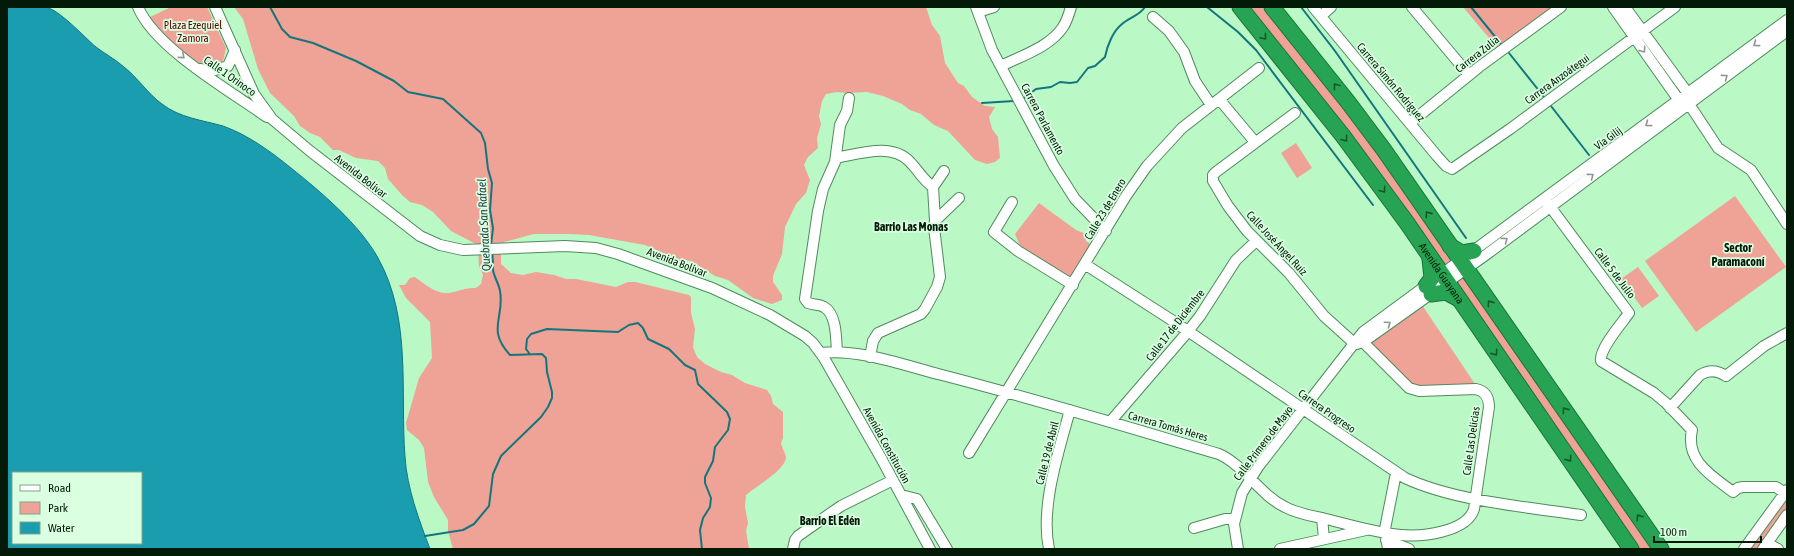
<svg xmlns="http://www.w3.org/2000/svg" width="1794" height="556" font-family="'Asap Condensed',sans-serif">
  <rect width="100%" height="100%" fill="#baf8c6"/>
  <path fill="#eea396" fill-rule="evenodd" d="M171,7H207L226,48L223,61C197,78 164,35 148,18Z
    M234,7H926L932,25L940,36L945,63L958,83L964,86L972,97L985,106L995,107L989,117L992,129L998,137L1000,158L995,162L987,164L975,160L948,131L934,125L921,114L910,110L902,104L883,96L867,92L847,93L837,92L826,94L822,101L819,116L821,124L817,138L818,148L808,157L804,165L810,180L806,193L796,204L785,227L782,254L773,276V282L782,295V300L772,304L753,298L728,280L715,276L691,261L677,259L645,245L589,235L569,234H534L504,242L501,247V264L511,273L523,275L536,272L554,275L566,279H576L616,287L628,282H635L689,295L691,297V313L695,329L693,347L697,357L705,364L721,372L732,375L745,383L767,390L771,396L773,404L783,412V438L781,443C782,448 786,454 786,458C784,471 756,486 746,495L745,507L748,523L746,531L749,549H453L448,531V520L434,497L428,482L424,448L419,440L407,430L406,423L419,378L432,358L430,322L406,298L399,285H405L410,278L415,277C423,283 435,293 445,293C456,293 465,287 476,288L481,284L483,275L479,266L478,248L476,244L451,231L433,212L422,205L410,202L402,195L388,179L385,168L378,161L356,158L339,150H333L320,137L310,133L300,126L294,116L270,93L258,69L243,19Z
    M1240,7H1273L1461,261L1679,101L1613,7H1625L1689,94L1684,107L1466,269L1661,549H1631L1447,283L1420,302L1479,390L1419,391L1359,338L1442,275ZM1461,261L1466,268L1447,282L1442,275Z
    M1463,7H1558L1500,51Z
    M1296,143L1312,168L1297,178L1281,153Z
    M1735,196L1786,267L1696,332L1645,261Z
    M1039,203L1076,230L1086,234V241L1096,248L1073,285L1022,250L1015,234Z
    M1638,267L1659,296L1642,308L1621,279Z
    M1787,490V515L1763,549H1744Z"/>
  <path fill="#1a9daf" stroke="#13767d" fill-rule="evenodd" d="M7,7C19,7 33,5 45,7C59,9 84,37 96,47C105,54 115,59 124,67C138,78 148,94 162,104C180,118 202,120 223,126C248,135 270,151 291,168C321,192 360,225 378,258C412,319 400,391 405,457C407,488 419,520 430,549H7ZM13,473H141V543H13Z"/>
  <g fill="none" stroke-linecap="round" stroke-linejoin="round">
    <path stroke="#13767d" stroke-width="2" d="M270,7L282,29L290,37L313,43L356,61L394,81L408,92L443,99L481,133L485,143L488,169L492,183L490,210L493,228L491,245
      M1207,7L1238,32L1256,50L1373,205
      M1301,7L1335,51L1466,238
      M1471,7L1501,44
      M1509,53L1544,97
      M1024,98L1036,89L1051,87L1060,82L1070,83L1077,82L1088,68L1095,66L1105,57C1107,46 1113,31 1122,24C1129,18 1140,15 1145,7
      M982,103L1014,101
      M1551,106L1589,155
      M529,353L526,349L527,339L531,334L547,329L618,332L629,325L638,323L643,328L648,339L669,349L685,365L695,370L698,384L727,412L730,419L728,430L715,447L713,461L705,477V483L711,498L710,507L703,518L700,530L702,549
      M425,536L463,530L474,524L489,506L493,474L501,456L541,417L548,407L552,398V392L547,372L546,358L542,354L510,355C486,329 505,318 500,291C499,284 494,277 493,270C493,264 493,258 492,251"/>
    <defs>
      <path id="minor" d="M138,7C155,48 230,91 267,117
        M215,7L254,94L272,119L310,151L420,236L440,245L463,250L565,246L596,248L618,254L712,288L770,315L805,336L813,343L824,358L881,458L930,549
        M976,7L992,50L1054,166L1075,199L1106,231
        M1313,7L1437,156L1446,166L1452,169L1510,129L1675,7
        M1412,7L1469,75
        M1613,7L1683,106
        M1625,7L1692,99
        M978,12L994,7
        M1321,16L1331,7
        M1153,17L1169,31L1184,52L1195,81L1211,105
        M1001,66C1021,56 1050,47 1063,27C1067,21 1069,14 1071,7
        M200,69L212,71L228,66L235,50
        M1219,99L1255,142
        M1689,104L1718,148L1751,170L1787,224
        M1295,113L1216,172L1213,175V181L1228,206L1247,231L1289,273L1324,316L1355,344
        M1410,123L1479,67L1561,7
        M836,158C859,154 892,142 910,162C918,170 923,180 933,187
        M1546,201L1629,313C1622,323 1599,349 1601,361L1654,393L1666,403L1692,430C1685,461 1712,476 1733,492L1738,488L1743,487H1776L1785,493
        M1012,202L994,232L1018,251L1073,285
        M935,221L933,187L944,171
        M1086,265L1170,319L1405,478C1454,501 1527,507 1581,515
        M1357,344L1366,340L1487,254L1787,31
        M837,352C836,340 837,314 824,307C819,304 813,305 808,303L805,299L818,211L823,189L835,162L840,125L847,111L849,98
        M821,353C858,348 906,366 942,375C1035,399 1127,427 1219,454C1245,466 1260,495 1285,507C1298,514 1313,516 1326,519C1351,525 1376,533 1401,535C1422,537 1467,532 1474,509L1489,407C1489,397 1485,391 1476,389L1419,391L1409,388L1359,338
        M870,357L873,341L878,333L921,314L925,309L937,287L940,277L934,227L935,221L959,198
        M1670,408L1700,375C1708,370 1717,370 1726,376L1764,346L1787,333
        M1110,422L1185,335L1200,316L1236,260L1256,241
        M969,453L1126,196L1147,166L1182,128L1259,68
        M901,495L917,499L947,549
        M1322,518L1324,539
        M1194,528L1225,519H1234
        M1386,540L1409,549
        M1767,543L1778,549
        M793,549L795,540L798,536L841,506L893,480
        M1049,549C1040,507 1059,450 1070,410
        M1238,549L1234,524L1242,493L1258,467L1363,332L1787,20
        M1280,549L1366,530
        M1388,549L1385,529L1396,473
        M1744,549L1787,490
        M1763,549L1787,515"/>
      <g id="highway">
        <path id="s1" d="M1240,7L1343,136L1407,223L1631,549"/>
        <path d="M1272,7L1348,102L1384,150L1661,549"/>
        <path d="M1450,246L1462,253L1474,251"/>
        <path d="M1426,286L1432,278L1430,259"/>
        <path d="M1431,294L1446,292L1457,298"/>
      </g>
    </defs>
    <use href="#minor" stroke="#508a5e" stroke-width="12"/>
    <use href="#highway" stroke="#1a7439" stroke-width="17"/>
    <use href="#minor" stroke="#fff" stroke-width="10"/>
    <use href="#highway" stroke="#27a453" stroke-width="15"/>
  </g>
  <defs><path id="oneway-chevron" d="M-2-3.5L2.5 0L-2 3.5" fill="none" stroke-width="1.6" stroke-linecap="round" stroke-linejoin="round"/></defs>
  <g stroke="#13582a">
    <use href="#oneway-chevron" transform="translate(1264 37) rotate(50)"/>
    <use href="#oneway-chevron" transform="translate(1336 86) rotate(-128)"/>
    <use href="#oneway-chevron" transform="translate(1345 139) rotate(53)"/>
    <use href="#oneway-chevron" transform="translate(1383 190) rotate(54)"/>
    <use href="#oneway-chevron" transform="translate(1428 214) rotate(-125)"/>
    <use href="#oneway-chevron" transform="translate(1490 303) rotate(-125)"/>
    <use href="#oneway-chevron" transform="translate(1495 353) rotate(55)"/>
    <use href="#oneway-chevron" transform="translate(1565 410) rotate(-125)"/>
    <use href="#oneway-chevron" transform="translate(1569 459) rotate(55)"/>
    <use href="#oneway-chevron" transform="translate(1639 517) rotate(-124)"/>
  </g>
  <g stroke="#8e9890">
    <use href="#oneway-chevron" transform="translate(1756 44) rotate(143)"/>
    <use href="#oneway-chevron" transform="translate(1643 50) rotate(54)"/>
    <use href="#oneway-chevron" transform="translate(182 56) rotate(40)"/>
    <use href="#oneway-chevron" transform="translate(1725 77) rotate(-36)"/>
    <use href="#oneway-chevron" transform="translate(1648 124) rotate(144)"/>
    <use href="#oneway-chevron" transform="translate(1591 176) rotate(-37)"/>
    <use href="#oneway-chevron" transform="translate(1505 240) rotate(-37)"/>
    <use href="#oneway-chevron" transform="translate(1388 324) rotate(-35)"/>
  </g>
  <g text-anchor="middle" stroke-width="3.5" stroke-linejoin="round" paint-order="stroke">
    <g font-size="11" fill="#620000" stroke="#daffe1">
      <text x="193" y="29">Plaza Ezequiel<tspan x="193" dy="13">Zamora</tspan></text>
    </g>
    <g font-size="11" fill="#031a08" stroke="#daffe1">
      <text transform="translate(1477 54) rotate(-38)" y="4">Carrera Zulia</text>
      <text transform="translate(230 76) rotate(35)" y="4">Calle 1 Orinoco</text>
      <text transform="translate(1557 79) rotate(-36)" y="4">Carrera Anzoátegui</text>
      <text transform="translate(1391 82) rotate(50)" y="4">Carrera Simón Rodríguez</text>
      <text transform="translate(1043 119) rotate(62)" y="4">Carrera Parlamento</text>
      <text transform="translate(1608 138) rotate(-36)" y="4">Vía Gilij</text>
      <text transform="translate(361 176) rotate(38)" y="4">Avenida Bolívar</text>
      <text transform="translate(1105 209) rotate(-59)" y="4">Calle 23 de Enero</text>
      <text transform="translate(1277 243) rotate(47)" y="4">Calle José Ángel Ruiz</text>
      <text transform="translate(677 262) rotate(21)" y="4">Avenida Bolívar</text>
      <text transform="translate(1615 273) rotate(53)" y="4">Calle 5 de Julio</text>
      <text dy="4" stroke="none"><textPath href="#s1" startOffset="334">Avenida Guayana</textPath></text>
      <text transform="translate(1175 325) rotate(-52)" y="4">Calle 17 de Diciembre</text>
      <text transform="translate(1327 411) rotate(35)" y="4">Carrera Progreso</text>
      <text transform="translate(1168 426) rotate(16)" y="4">Carrera Tomás Heres</text>
      <text transform="translate(1471 441) rotate(-82)" y="4">Calle Las Delicias</text>
      <text transform="translate(1263 443) rotate(-53)" y="4">Calle Primero de Mayo</text>
      <text transform="translate(887 445) rotate(61)" y="4">Avenida Constitución</text>
      <text transform="translate(1047 453) rotate(-76)" y="4">Calle 19 de Abril</text>
    </g>
    <g font-size="12" font-style="italic" fill="#284247" stroke="#daffe1">
      <text transform="translate(484 225) rotate(-93)" y="4">Quebrada San Rafael</text>
    </g>
    <g font-size="12" font-weight="bold" fill="#031a08" stroke="#daffe1">
      <text x="911" y="231">Barrio Las Monas</text>
      <text x="1738" y="252">Sector<tspan x="1738" dy="14">Paramaconí</tspan></text>
      <text x="830" y="525">Barrio El Edén</text>
    </g>
  </g>
  <rect width="1794" height="556" fill="none" stroke="#031a08" stroke-width="16"/>
  <rect x="12" y="472" width="130" height="72" fill="#daffe1" stroke="#84a38a"/>
  <rect x="20" y="485" width="20" height="6" fill="#ffffff" stroke="#84a38a"/>
  <text x="48" y="492" font-size="12" fill="#031a08">Road</text>
  <rect x="20" y="502" width="20" height="12" fill="#eea396" stroke="#84a38a"/>
  <text x="48" y="512" font-size="12" fill="#031a08">Park</text>
  <rect x="20" y="522" width="20" height="12" fill="#1a9daf" stroke="#84a38a"/>
  <text x="48" y="532" font-size="12" fill="#031a08">Water</text>
  <path d="M1654 536v6h107v-6" fill="none" stroke="#031a08" stroke-width="2"/>
  <text x="1660" y="536" font-size="12" fill="#031a08" stroke="#daffe1" stroke-width="3" paint-order="stroke">100 m</text>
</svg>
